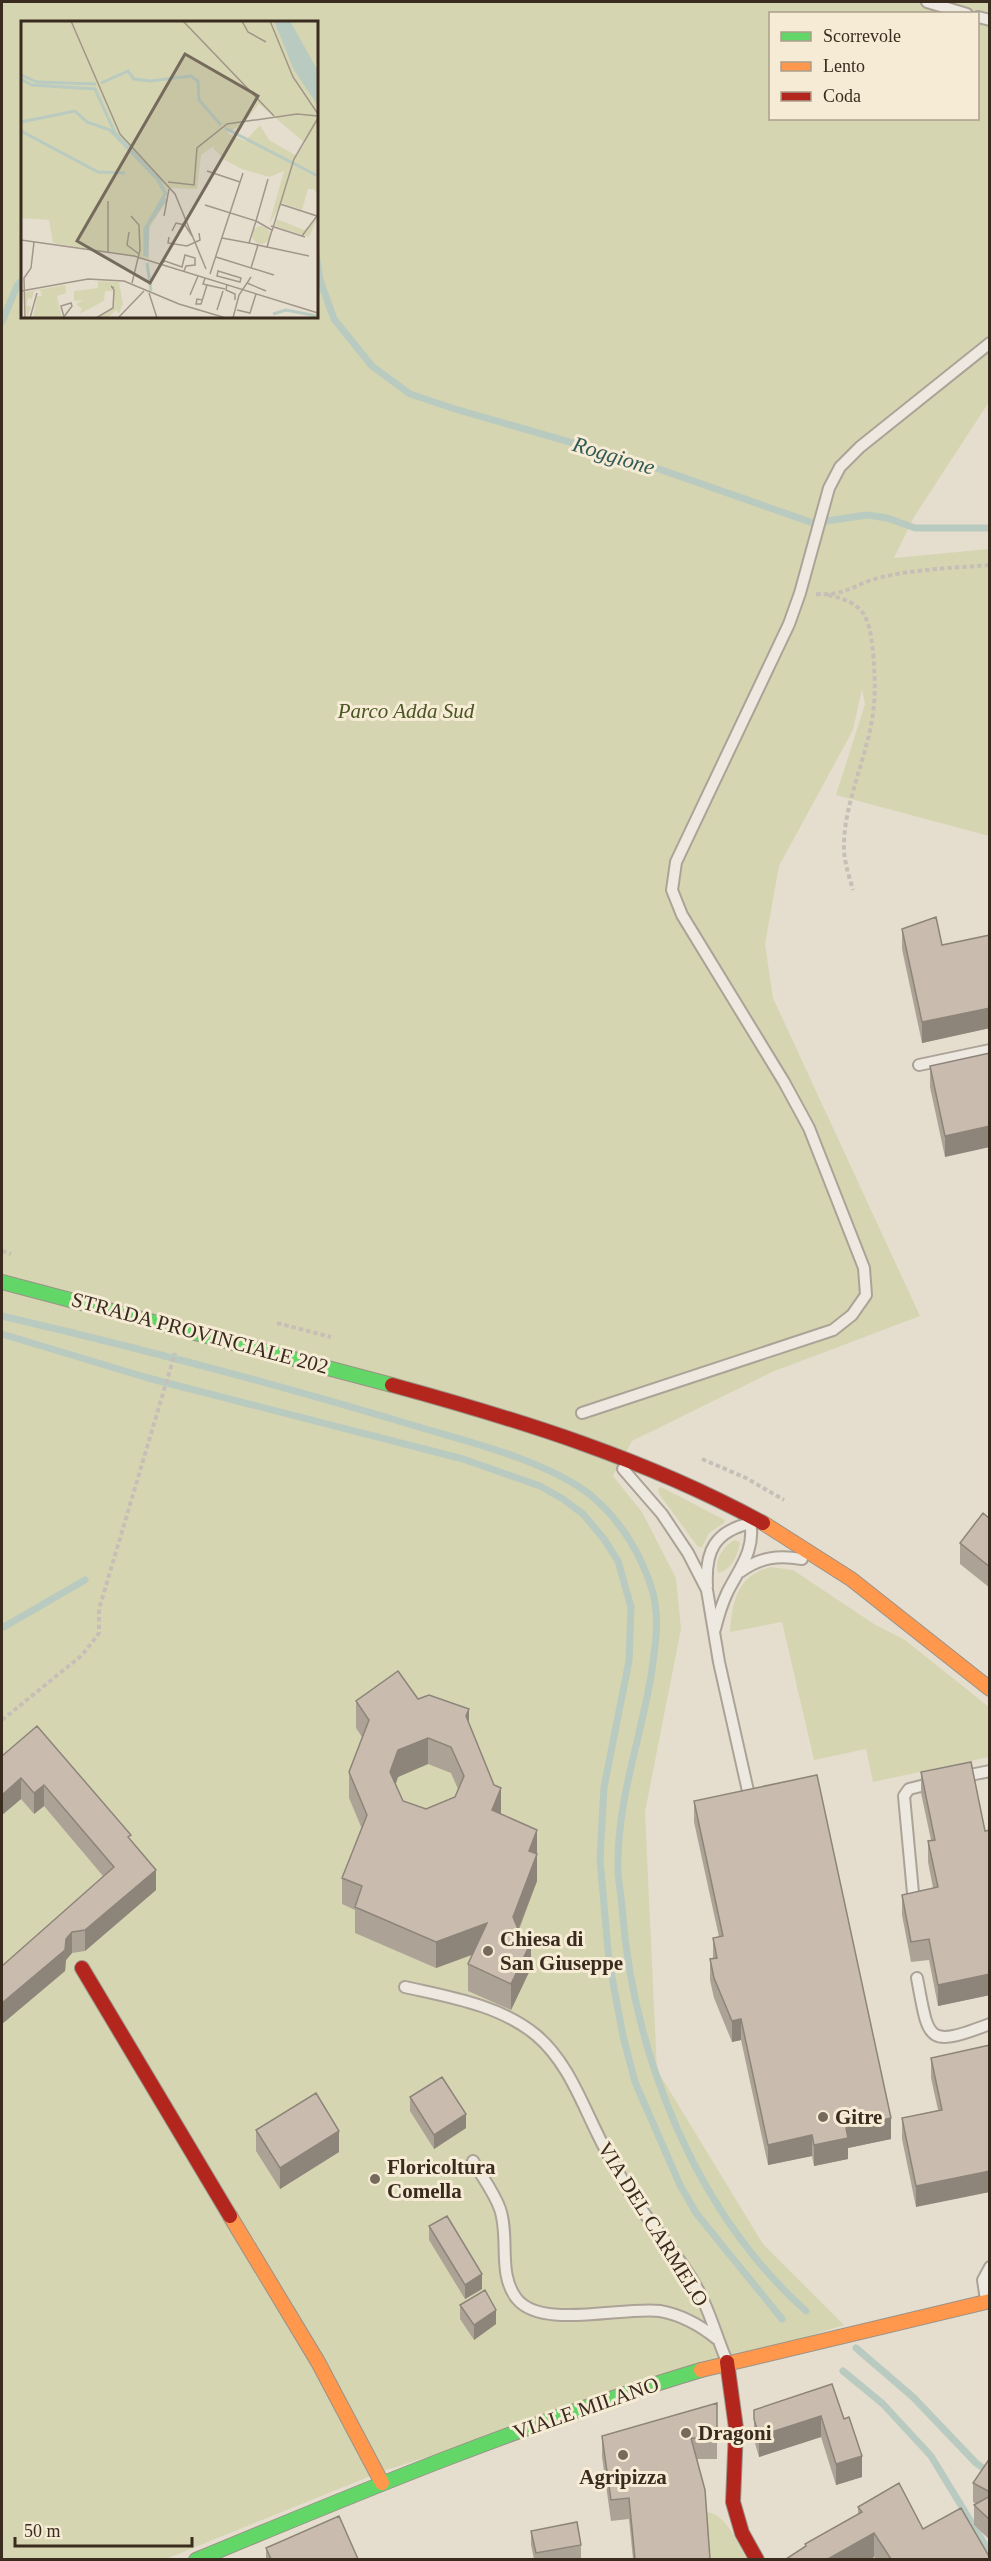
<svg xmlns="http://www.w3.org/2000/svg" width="991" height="2561" font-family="'Times New Roman',serif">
  <rect width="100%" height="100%" fill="#e5decf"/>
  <path fill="#d6d5b1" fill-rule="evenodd" d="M2,2H989V402L914,517L894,558L989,549V836L836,795L865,704L862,689L853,730L779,866L765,944L773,998L920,1316L772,1372L632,1441L613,1476L642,1512L676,1578L681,1629L645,1812L657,2070L763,2244L844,2325L383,2471L166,2559L2,2560ZM770,14H978V118H770ZM22,22H316V316H22Z
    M661,1487L725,1520L724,1523L709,1533L702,1547H698L659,1494L658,1489Z
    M734,1540L740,1542C738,1555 732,1570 718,1573C714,1560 723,1547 734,1540Z
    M771,1567L793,1570L874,1624L905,1640L989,1707V1757L873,1782L866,1749L814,1760L782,1622L730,1632C732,1601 738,1574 771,1567Z
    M705,2512C727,2513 736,2542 747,2559H709Z"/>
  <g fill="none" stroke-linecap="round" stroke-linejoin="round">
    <path stroke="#b9cac0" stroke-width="7" d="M316,254L320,280L334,319L372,366L410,394L455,409L639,462L813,523L867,515L887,518L915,528H990
      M2,322L17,286L22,280
      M2,1316C139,1348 276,1384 412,1425C466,1441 542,1459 588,1493C608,1509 624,1529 636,1551C643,1565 649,1578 653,1593C660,1619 655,1649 651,1676C641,1737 618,1799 618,1862C617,1877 621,1892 622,1907C633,2054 695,2212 806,2311
      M2,1334L148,1378L463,1459L540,1486L563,1499L583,1514L604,1539L618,1561L631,1607L629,1661L604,1787L600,1859L609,1961L623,2036L635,2082L680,2185L696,2213L782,2319
      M2,1628L85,1580
      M856,2348L913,2397L976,2463L990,2473
      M843,2371L883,2404L931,2456L990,2553"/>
    <defs>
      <path id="lane" d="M927,2L967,14
        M978,17L990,20
        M919,1065L990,1050
        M582,1413L833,1330L852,1315L866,1295L864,1268L809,1128L784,1082L682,915L672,890L676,862L789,624L800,593L829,488L840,467L860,447L990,343
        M623,1469L662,1514L688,1553L707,1590L719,1662L748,1791
        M740,1572C760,1557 779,1555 802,1559
        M707,1586C705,1550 715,1532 750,1523
        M715,1629C718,1617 722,1604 727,1593C739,1569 756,1550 750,1521
        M960,1777L990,1771
        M913,1893L904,1796L909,1789L933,1783
        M917,1978C929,2040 925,2049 990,2024
        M405,1987C449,1997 500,2005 536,2035C567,2061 581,2101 598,2135C605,2150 614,2165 622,2179C643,2218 676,2249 697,2288C710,2311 716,2336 726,2359
        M473,2161C482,2177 494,2192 500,2209C510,2238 497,2274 517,2299C542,2330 624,2306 660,2311C682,2315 700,2325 717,2339
        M986,2300L983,2280L990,2267"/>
      <path id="fast" d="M2,1282L392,1385
        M196,2560C362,2491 528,2422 701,2370"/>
      <path id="slow" d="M763,1523L851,1579L990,1689
        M230,2216L318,2362L382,2483
        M701,2370L990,2301"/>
      <path id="jam" d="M392,1385C520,1420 646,1459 763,1523
        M82,1968L230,2216
        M727,2362L736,2428L733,2502L742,2533L757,2560"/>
    </defs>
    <use href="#lane" stroke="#aba397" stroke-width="14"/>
    <use href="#fast" stroke="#9a9288" stroke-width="16"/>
    <use href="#slow" stroke="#9a9288" stroke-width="16"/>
    <use href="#jam" stroke="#9a9288" stroke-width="16"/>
    <path stroke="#c6bfb7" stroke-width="4" stroke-dasharray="4.5 3" stroke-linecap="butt" d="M816,594C847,596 852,585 878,578C915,569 952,568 990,565
      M828,595C865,603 869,616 873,652C875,676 876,697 872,720C865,761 846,800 844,841C843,858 848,873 853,890
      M2,1251L11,1254
      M277,1323L331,1337
      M702,1459L746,1478L784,1500
      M2,1720L81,1656L90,1645L99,1633V1609L175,1353"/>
    <use href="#lane" stroke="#ede8e0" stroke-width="10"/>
    <use href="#fast" stroke="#63d668" stroke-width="14"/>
    <use href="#slow" stroke="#ff974d" stroke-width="14"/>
    <use href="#jam" stroke="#b3261e" stroke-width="14"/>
  </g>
  <path fill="#ada296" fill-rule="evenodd" d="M902,929L942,945L990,935V1028L922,1043L902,949Z
    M990,1053L945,1157L930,1087V1066Z
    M990,1519V1588L960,1564V1543Z
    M418,1699L469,1723L501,1814L537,1830V1881L519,1930L531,1968L511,2010L468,1991V1964L472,1955L436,1968L355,1933V1910L342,1904V1878L362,1829L349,1798V1772L362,1737L356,1728V1701ZM428,1764L451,1773L458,1789L455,1797L426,1809L403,1801L396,1784L398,1777Z
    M2,1756L131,1840L156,1890L85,1951L72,1953L66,1960L65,1971L2,2024L103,1876L44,1806L34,1814L21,1799L2,1815Z
    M921,1772L985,1831L990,1830V1995L938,2006L929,1960L911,1962L902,1915V1895L933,1888L928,1862V1841L931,1840L921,1793Z
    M694,1801L891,2139L848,2148V2159L814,2166L812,2156L768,2165L741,2040L732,2042L714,1998L710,1980V1959H713V1938L719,1937L694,1822Z
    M990,2045L916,2207L902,2139V2118L938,2110L931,2078V2058Z
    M410,2097L466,2128L434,2149L410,2111Z
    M256,2130L339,2152L280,2189L256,2151Z
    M429,2226L482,2289L465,2299L429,2240Z
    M460,2305L496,2324L474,2340L460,2319Z
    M832,2384L862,2477L836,2485L821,2437L759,2457L754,2440V2410Z
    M717,2403V2459H696L710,2559H633L629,2519L611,2521L602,2457V2436Z
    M990,2458V2540L974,2525V2505L976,2504L973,2502V2483Z
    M858,2507L923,2529L990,2559H876L874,2557L805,2547V2544L858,2514Z
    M531,2531L581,2545V2559H534L531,2545Z
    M266,2548L358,2559H266Z"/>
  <path fill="#8d847a" d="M990,1008V1028L922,1043V1022Z
    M990,1126V1147L945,1157V1136Z
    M469,1709V1736L466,1716Z
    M428,1738V1764L398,1777L390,1798V1772L398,1750Z
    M21,1778V1799L2,1815V1795Z
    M44,1785V1806L34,1814V1793Z
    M501,1788V1815L492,1810Z
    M537,1830V1881L513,1943V1917L529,1851Z
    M156,1870V1890L85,1951V1930Z
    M487,1923V1949L436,1968V1942Z
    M72,1932V1953L66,1960L65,1971L2,2024V2003Z
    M531,1942V1968L511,2010V1984Z
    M990,1974V1995L938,2006V1985Z
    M741,2019V2040L732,2042V2021Z
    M466,2114V2128L434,2149V2135Z
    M891,2118V2139L848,2148V2159L814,2166V2145L846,2128Z
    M339,2131V2152L280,2189V2168Z
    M812,2135V2156L768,2165V2145Z
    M990,2171V2192L916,2207V2186Z
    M482,2274V2289L465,2299V2285Z
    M496,2310V2324L474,2340V2325Z
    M821,2416V2437L759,2457V2436Z
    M862,2456V2477L836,2485V2464Z
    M874,2533V2557L871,2559H828Z"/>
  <path fill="#c9bcaf" stroke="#8d847a" stroke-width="1.5" fill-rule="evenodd" d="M936,917L942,945L990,935V1008L922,1022L902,929Z
    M990,1053V1126L945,1136L930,1066Z
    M983,1513L990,1519V1567L960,1543Z
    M398,1671L418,1699L429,1695L469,1709L466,1716L494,1785L501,1788L492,1810L537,1830L529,1851L537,1854L513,1917L521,1936L531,1942L511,1984L468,1964L487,1923L436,1942L355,1907L362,1886L342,1878L367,1815L349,1772L369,1720L356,1701ZM428,1738L451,1747L464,1776L455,1797L426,1809L403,1801L390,1772L398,1750Z
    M37,1726L131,1835L128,1837L156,1870L85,1930L72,1932L66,1939L65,1950L2,2003V1966L114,1867L44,1785L34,1793L21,1778L2,1795V1756Z
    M971,1762L985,1831L990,1830V1974L938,1985L929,1939L911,1942L902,1895L938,1887L928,1841L935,1840L921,1772Z
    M817,1775L891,2118L846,2128L848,2138L814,2145L812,2135L768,2145L741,2019L732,2021L714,1978L710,1959L717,1958L713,1938L723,1936L694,1801Z
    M990,2045V2171L916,2186L902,2118L942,2110L931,2058Z
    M442,2077L466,2114L434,2135L410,2097Z
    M316,2093L339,2131L280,2168L256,2130Z
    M447,2216L482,2274L465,2285L429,2226Z
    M485,2290L496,2310L474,2325L460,2305Z
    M832,2384L844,2419L849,2417L862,2456L836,2464L821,2416L759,2436L754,2419V2410Z
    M717,2403V2439L691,2438L705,2490L710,2559H635L629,2498L611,2500L602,2436Z
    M990,2458V2492L973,2483Z
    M899,2483L923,2529L961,2508L990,2558V2559H891L874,2533L828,2559H786L806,2546L805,2544L862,2512L858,2507Z
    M990,2496V2520L974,2505Z
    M339,2516L358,2559H271L266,2548Z
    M577,2522L581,2545L536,2553L531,2531Z"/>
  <g fill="#766a5d" stroke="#f6ebd4" stroke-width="2">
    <circle cx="488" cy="1951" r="6"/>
    <circle cx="823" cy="2117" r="6"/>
    <circle cx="375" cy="2179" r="6"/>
    <circle cx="686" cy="2433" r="6"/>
    <circle cx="623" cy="2455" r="6"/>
  </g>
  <g text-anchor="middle" stroke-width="6" stroke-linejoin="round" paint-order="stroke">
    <g font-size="21" font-style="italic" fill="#4b5625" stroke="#f6ebd4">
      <text x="406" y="718">Parco Adda Sud</text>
    </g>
    <g font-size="21" fill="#3a2b1f" stroke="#f6ebd4">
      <text transform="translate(200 1333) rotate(15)" y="7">STRADA PROVINCIALE 202</text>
      <text transform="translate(653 2224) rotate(58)" y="7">VIA DEL CARMELO</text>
      <text transform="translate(586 2408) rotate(-19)" y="7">VIALE MILANO</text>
    </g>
    <g font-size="21" font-weight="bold" fill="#3a2b1f" stroke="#f6ebd4" text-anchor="start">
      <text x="500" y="1946">Chiesa di<tspan x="500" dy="24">San Giuseppe</tspan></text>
      <text x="835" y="2124">Gitre</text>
      <text x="387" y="2174">Floricoltura<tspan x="387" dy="24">Comella</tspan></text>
      <text x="698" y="2440">Dragoni</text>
      <text x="623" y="2484" text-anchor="middle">Agripizza</text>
    </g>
    <g font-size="22" font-style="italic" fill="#2e5955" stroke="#f6ebd4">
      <text transform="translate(614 455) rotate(17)" y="8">Roggione</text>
    </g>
  </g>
  <g transform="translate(21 21)">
    <rect width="297" height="297" fill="#e5decf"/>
    <path d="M0,0H297V174L293,168H287L281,189L261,182L248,203L263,150L249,156L221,148L204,139L192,127L194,124L180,134L176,168L147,167L145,181L125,212L128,238L32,222L28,199L0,197ZM238,83L284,122L276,135L248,119L239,104L224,120L206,112L222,103ZM297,196L288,216L254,205L256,198L283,209ZM231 214a9 9 0 1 1 18 0a9 9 0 1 1-18 0ZM77,260L98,261L102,283L98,293L95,289L87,297H78L93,287L92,264L89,266L92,270H84L83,280L58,293L61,288L55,283L62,279L53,280V270L77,267ZM44,264L45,272L36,275L41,297H12L16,275H21L19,269L13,270L11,278L7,277L5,284L10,286L6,297L4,271Z" fill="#d6d5b1" fill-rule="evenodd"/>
    <path d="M253,0H269L297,50V85L273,49Z" fill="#b9cac0"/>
    <path fill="none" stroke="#b9cac0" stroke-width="3" d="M0,54L16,61L75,63M0,58L11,64L74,68L94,112L138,159L145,173M80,62L107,50L113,58L129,60L170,55L177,60L178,79L200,104M0,101L54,90L66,101L89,109L137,159L144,173L124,208V235M204,107L297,155M0,110L77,151L104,152M126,236L127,203L145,178M126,242L130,270M252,293L265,289L296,295"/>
    <path fill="none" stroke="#a19689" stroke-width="1.5" d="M50,0L99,113L154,173L185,248M162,0L253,95M221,0L227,11L245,21M249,0L272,56L297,93M186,150L219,161M147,161L173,164L176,127L206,103L276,93L297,95M87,180V231M259,183L296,195L281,215M184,184L235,200L247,158M110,195L118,204L119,229L111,262M143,195L148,168M235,200L251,209L246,226L228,222ZM250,205L284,216M151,210L155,202L164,204L171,215M251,210L273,138L297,97M108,211L106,224L118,233M148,216L147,222L166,225L179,219L178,212M201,217L228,222M0,219L113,235L297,292M246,226L288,235M195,236L253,254M139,243L144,240L161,246L164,234L174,237V244L165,245L163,250M230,247L237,224M197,250L220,257L219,261L196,255ZM189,253L222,152M226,262L245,270M206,263L205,269L214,273V279M186,264L204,268M0,270L67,258L103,260L158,283L205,297M128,272L136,297M169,274L177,255M182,279L176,278L175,283H180L186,264L182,263L184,257M196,289L202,270M216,289L229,292L235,273M4,297L3,257L10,247L13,221M9,297L16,272M42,297L51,285L50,282L40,285L43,296M75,297L92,287L93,269L90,265L93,267M97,297L123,270M212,297L218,274L230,256"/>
    <path fill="#766a5d" fill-opacity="0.15" stroke="#766a5d" stroke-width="3" d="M164,33L237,75L129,262L56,220Z"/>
    <rect width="297" height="297" fill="none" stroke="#3a2b1f" stroke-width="3"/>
  </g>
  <rect width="991" height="2561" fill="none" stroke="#3a2b1f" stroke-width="6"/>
  <rect x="769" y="12" width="210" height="108" fill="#f6ebd4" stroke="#ab9e8c" stroke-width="1.5"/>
  <rect x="781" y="32" width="30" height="9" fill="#63d668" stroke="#ab9e8c" stroke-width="1.5"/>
  <text x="823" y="42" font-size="18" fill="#3a2b1f">Scorrevole</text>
  <rect x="781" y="62" width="30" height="9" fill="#ff974d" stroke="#ab9e8c" stroke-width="1.5"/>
  <text x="823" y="72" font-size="18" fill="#3a2b1f">Lento</text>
  <rect x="781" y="92" width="30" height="9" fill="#b3261e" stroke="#ab9e8c" stroke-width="1.5"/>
  <text x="823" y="102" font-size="18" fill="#3a2b1f">Coda</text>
  <path d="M15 2537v9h177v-9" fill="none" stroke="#3a2b1f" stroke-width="3"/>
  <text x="24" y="2537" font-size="18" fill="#3a2b1f" stroke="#f6ebd4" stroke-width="4.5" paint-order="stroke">50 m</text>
</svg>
